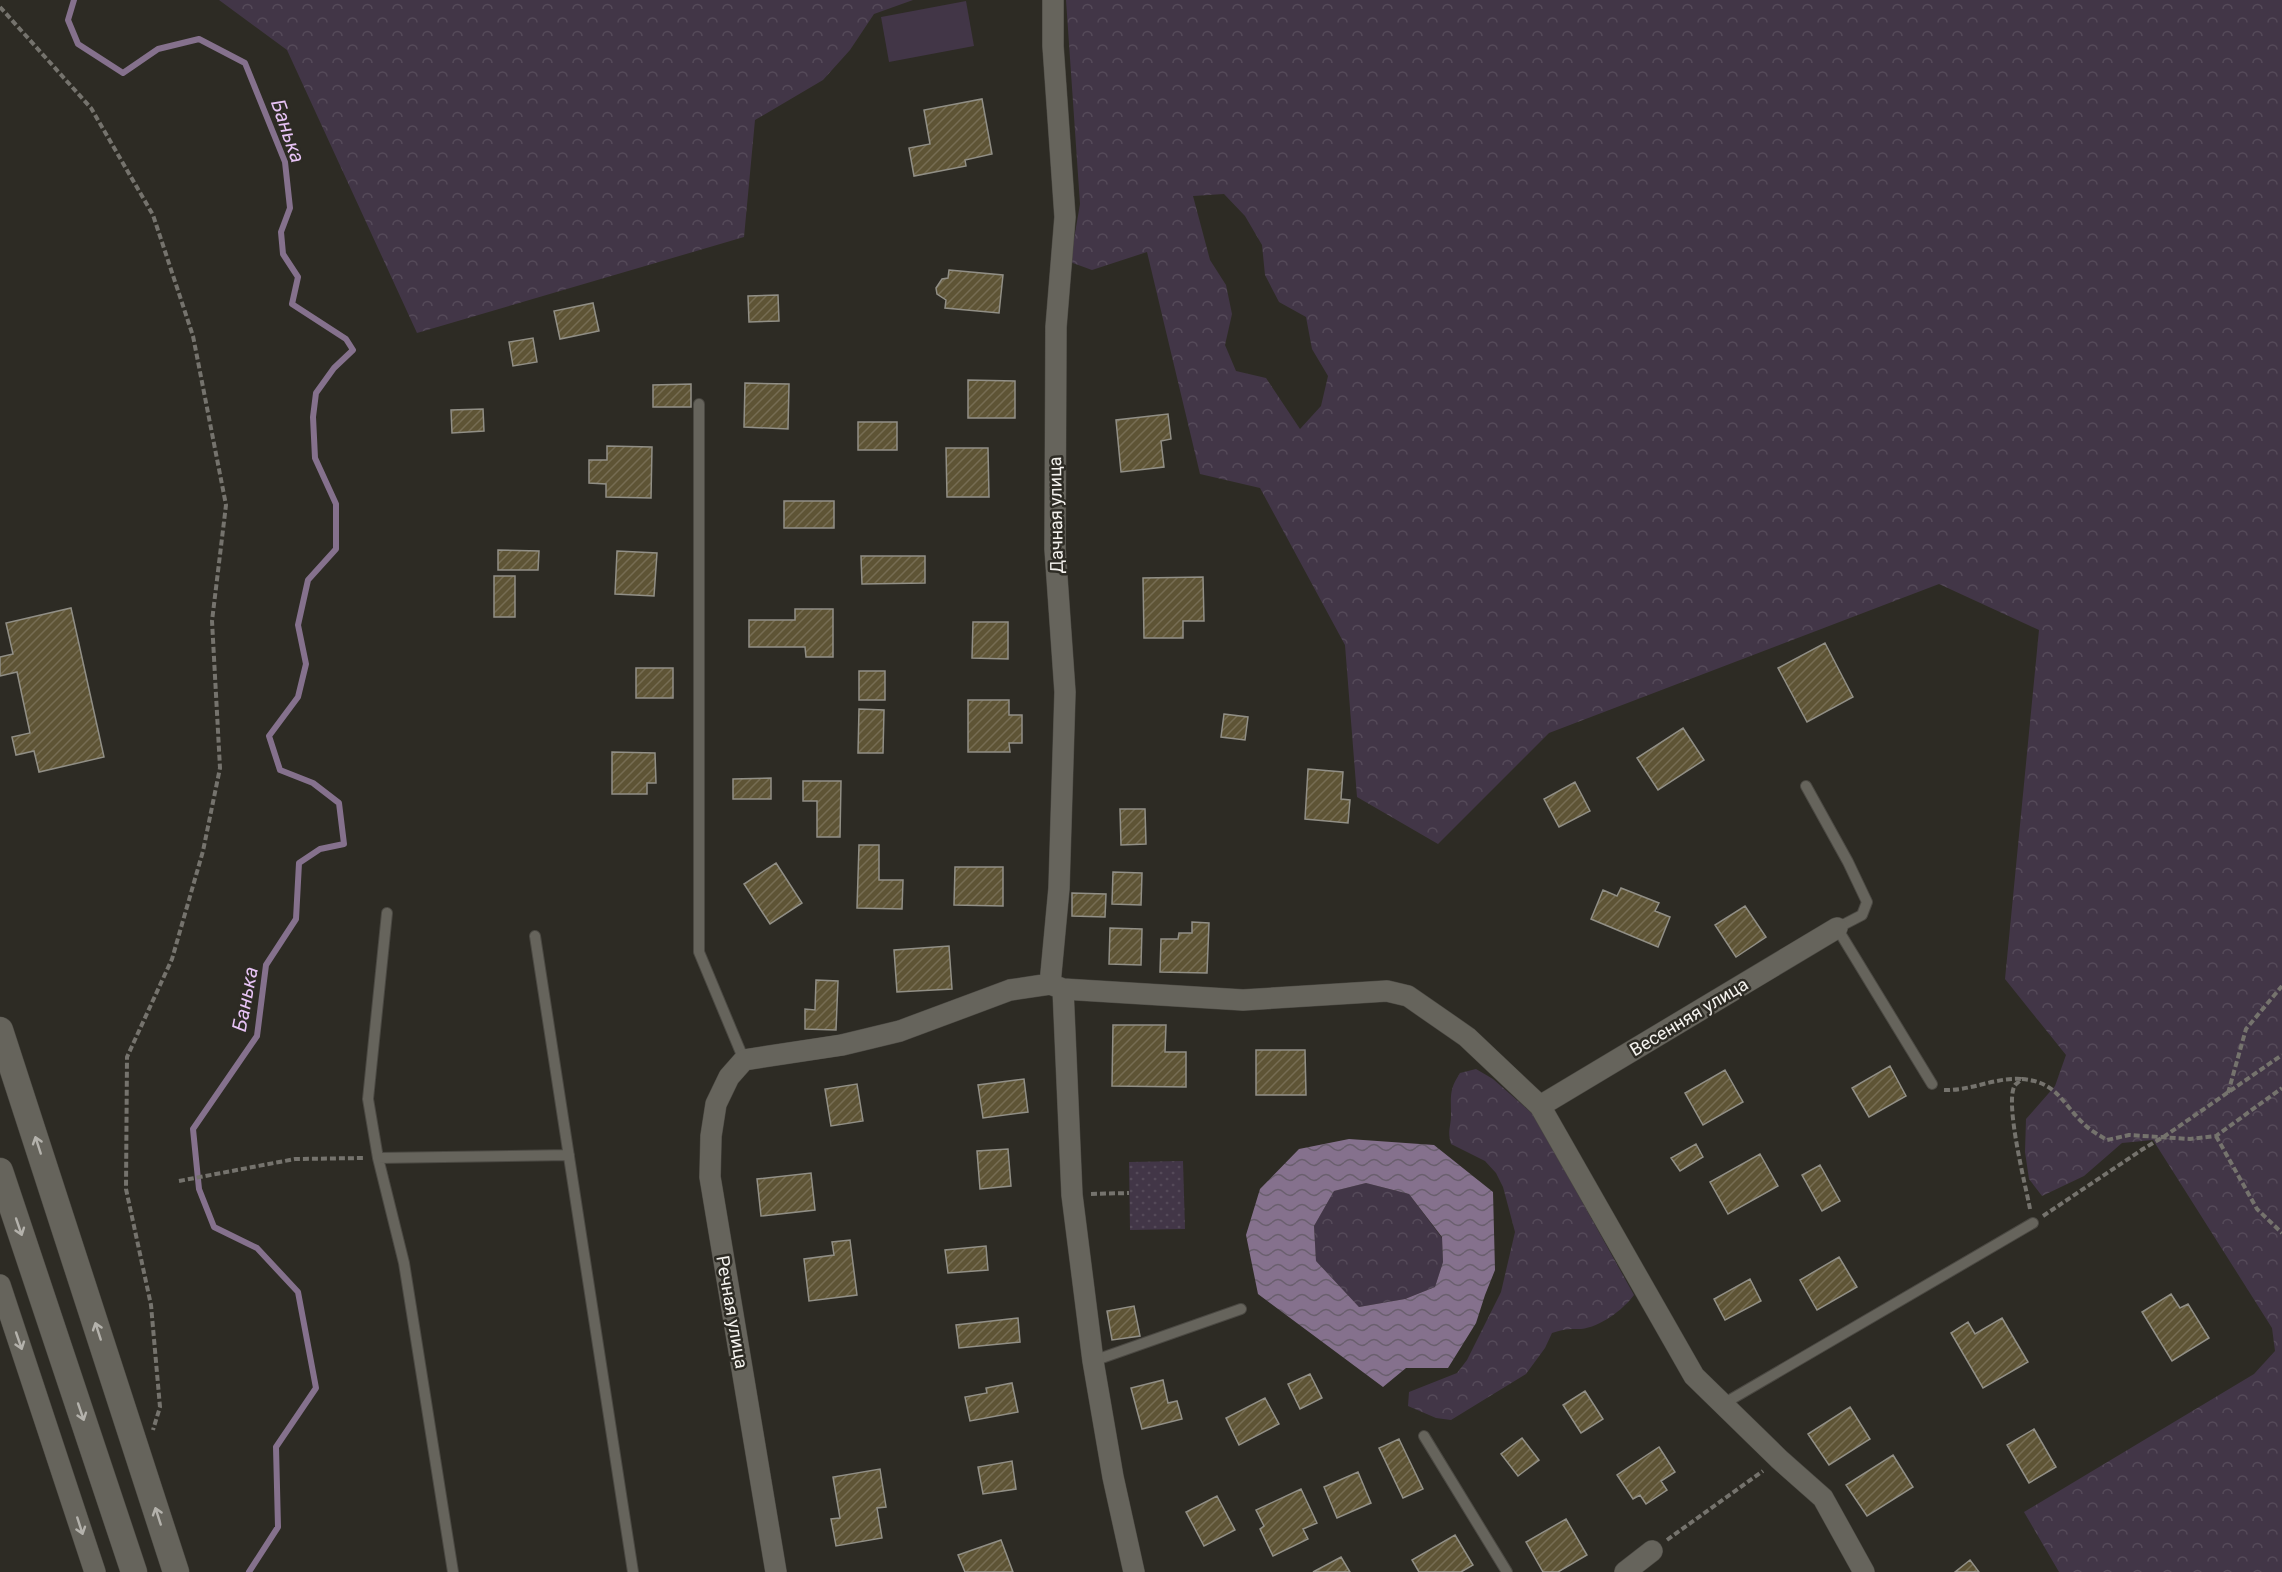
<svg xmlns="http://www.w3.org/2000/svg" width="2282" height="1572" font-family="Roboto,sans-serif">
  <defs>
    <pattern id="forest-crowns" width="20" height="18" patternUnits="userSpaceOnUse" patternTransform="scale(1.5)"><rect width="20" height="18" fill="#423647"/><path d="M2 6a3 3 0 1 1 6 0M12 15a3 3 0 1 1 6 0" fill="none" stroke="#554a59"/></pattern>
    <pattern id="park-dots" width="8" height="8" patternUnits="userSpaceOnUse" patternTransform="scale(1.5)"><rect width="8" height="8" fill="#423647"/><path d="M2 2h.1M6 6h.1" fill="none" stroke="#554a59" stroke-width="1.8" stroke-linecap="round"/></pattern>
    <pattern id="water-waves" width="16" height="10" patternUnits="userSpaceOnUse" patternTransform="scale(1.5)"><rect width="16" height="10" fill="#85718d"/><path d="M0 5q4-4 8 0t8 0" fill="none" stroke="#6a5f6e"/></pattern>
    <pattern id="building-hatch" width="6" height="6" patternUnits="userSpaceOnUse" patternTransform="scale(1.5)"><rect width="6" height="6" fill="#5e5435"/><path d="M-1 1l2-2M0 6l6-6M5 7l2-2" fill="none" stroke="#766d53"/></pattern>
  </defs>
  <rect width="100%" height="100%" fill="#2d2b24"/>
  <path fill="#423647" d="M966,1L974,46L889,62L881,17Z"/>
  <path fill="url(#forest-crowns)" fill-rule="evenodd" d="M219,0H913L874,14L850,50L823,80L755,120L744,237L417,333L287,50Z
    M1066,0H2282V1572H2059L2024,1512L2254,1374L2275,1351L2272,1328L2153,1140L2122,1143L2084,1176L2042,1196L2029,1179L2025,1152L2026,1119L2055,1086L2066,1055L2005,979L2039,630L1939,584L1549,733L1438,844L1357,797L1345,645L1260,488L1200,474L1147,252L1092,270L1070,262L1080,204ZM1224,194L1245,216L1262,245L1265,275L1279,302L1306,317L1312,349L1328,376L1321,406L1300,429L1266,378L1236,371L1225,345L1232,314L1226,285L1210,260L1193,196Z
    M1476,1069L1493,1079L1534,1115L1634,1295C1623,1310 1600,1327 1581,1329C1568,1329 1564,1329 1552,1333L1545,1348L1526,1374L1451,1420L1436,1418L1408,1406L1409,1392L1457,1373L1467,1360L1501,1292L1515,1232L1503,1187L1496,1173L1485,1161L1451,1144C1447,1131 1451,1127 1451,1115C1451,1095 1449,1090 1460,1073Z
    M1366,1183L1409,1194L1442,1238L1443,1262L1435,1287L1405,1299L1359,1307L1316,1261L1314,1226L1334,1191Z"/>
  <path fill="url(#park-dots)" d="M1183,1161L1185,1229L1130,1230L1129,1162Z"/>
  <path fill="url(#water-waves)" fill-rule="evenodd" d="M1349,1139L1434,1145L1493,1192L1495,1270L1485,1295L1476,1323L1448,1368H1406L1383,1387L1258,1294L1246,1235L1260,1189L1299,1149ZM1366,1183L1409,1194L1442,1237L1443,1262L1435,1287L1405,1299L1359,1307L1316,1261L1314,1226L1334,1191Z"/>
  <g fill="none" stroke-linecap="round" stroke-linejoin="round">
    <path stroke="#85718d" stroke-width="6" d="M74,0L68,20L78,44L123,73L158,49L199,39L245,63L285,162L290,208L281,232L283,254L298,277L292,304L346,339L353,350L334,368L316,393L313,417L315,458L336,504V549L308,580L298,625L306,664L298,697L269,736L280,770L313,783L339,803L344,844L320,849L299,863L296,919L266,965L257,1036L193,1129L199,1189L214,1227L257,1248L298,1292L316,1388L276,1447L278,1527L249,1572"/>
  </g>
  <path fill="url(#building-hatch)" stroke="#918f86" stroke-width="1.5" d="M982,99L992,154L965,160L966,166L914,176L909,148L930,144L924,110Z
    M949,270L1003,275L999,313L945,308L946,300L937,294L936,288L942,279L948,278Z
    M778,295L779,321L749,322L748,296Z
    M593,303L599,331L560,339L554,311Z
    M533,338L537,362L513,366L509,342Z
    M968,380L1015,381V418H968Z
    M745,383L789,384L788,429L744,427Z
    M691,384V407H653V385Z
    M483,409L484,431L452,433L451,410Z
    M1168,414L1171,439L1161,441L1164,467L1121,472L1116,420Z
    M858,422H897V450H858Z
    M607,446L652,447L651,498L606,497V484L589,483V460H607Z
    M946,448H988L989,497H947Z
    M784,501H834V528H784Z
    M498,550L539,551L538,570H498Z
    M617,551L657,553L654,596L615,594Z
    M861,556H925V583L862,584Z
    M494,576H515V617H494Z
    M1203,577L1204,621H1183V638H1144L1143,578Z
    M71,608L104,757L39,772L34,751L16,755L12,737L30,733L17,672L0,676V657L13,654L6,623Z
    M795,609H833V657H806L805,647H749V620H795Z
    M973,622H1008V659L972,658Z
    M1825,643L1853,697L1807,722L1778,668Z
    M636,668H673V698H636Z
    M859,671H885V700H859Z
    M968,700H1009V715H1022V743H1009L1010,752H968Z
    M859,709L884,710L883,753H858Z
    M1224,714L1248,717L1245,740L1221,737Z
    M1683,728L1704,760L1658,790L1637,758Z
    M612,752L655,753L656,783H647V794H612Z
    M1308,769L1343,772L1341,799L1350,800L1348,823L1305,819Z
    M771,778V799H733V779Z
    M803,781H841L840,837H817V801H803Z
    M1575,782L1590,811L1559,827L1544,799Z
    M1120,809H1145L1146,844L1121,845Z
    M859,845H879V880H903L902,909L857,908Z
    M776,863L802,903L770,924L744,884Z
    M955,867H1003V906L954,905Z
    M1113,872L1142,873L1141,905L1112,904Z
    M1621,888L1659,903L1655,911L1670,917L1658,947L1591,919L1603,890L1617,896Z
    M1072,893L1106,894L1105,917L1072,916Z
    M1745,906L1766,937L1736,957L1715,925Z
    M1192,922L1209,923L1207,973L1160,972L1161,939H1178L1179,933H1192Z
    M1110,928L1142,929L1141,965L1109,964Z
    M949,946L952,989L897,992L894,950Z
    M816,980L838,981L836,1030L805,1029V1009L815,1010Z
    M1113,1025H1166L1165,1052H1186V1087L1112,1086Z
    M1256,1050H1305L1306,1095H1256Z
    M1890,1066L1906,1096L1869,1117L1852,1088Z
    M1725,1070L1743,1102L1703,1125L1685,1093Z
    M1024,1079L1028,1112L983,1118L978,1085Z
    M857,1084L863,1121L831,1126L825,1089Z
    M1696,1144L1703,1157L1680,1171L1671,1158Z
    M1008,1149L1011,1186L980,1189L977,1151Z
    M1760,1154L1778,1186L1728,1214L1710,1182Z
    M1820,1165L1840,1201L1822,1211L1802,1175Z
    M811,1173L815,1210L761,1216L757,1179Z
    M850,1240L857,1295L809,1301L804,1259L834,1255L832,1242Z
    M986,1246L988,1270L948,1273L945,1250Z
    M1839,1257L1857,1287L1817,1310L1800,1280Z
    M1750,1279L1761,1301L1725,1320L1714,1299Z
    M2171,1294L2180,1308L2188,1304L2209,1338L2172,1361L2142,1312Z
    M1134,1306L1140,1336L1112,1340L1107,1311Z
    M1018,1318L1020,1342L959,1348L956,1325Z
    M2002,1318L2028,1362L1983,1388L1951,1333L1968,1322L1975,1334Z
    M1310,1374L1322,1398L1300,1409L1288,1384Z
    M1163,1380L1168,1403L1177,1401L1182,1419L1142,1429L1131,1388Z
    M1012,1383L1018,1412L970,1421L965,1397L987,1393L986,1388Z
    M1585,1391L1603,1419L1581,1433L1563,1405Z
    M1265,1398L1279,1424L1239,1445L1226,1418Z
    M1850,1407L1870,1439L1829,1465L1808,1434Z
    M2034,1429L2056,1467L2029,1483L2007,1445Z
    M1522,1438L1539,1460L1518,1476L1501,1454Z
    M1399,1439L1423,1489L1403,1498L1379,1448Z
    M1659,1447L1675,1472L1661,1481L1667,1490L1646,1504L1640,1495L1633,1499L1617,1475Z
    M1893,1455L1913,1487L1867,1516L1846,1485Z
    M1012,1461L1016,1489L983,1494L978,1467Z
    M880,1469L886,1507L877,1508L882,1538L836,1546L831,1519L840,1518L833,1477Z
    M1358,1472L1371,1503L1337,1518L1324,1487Z
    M1301,1489L1317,1523L1303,1529L1308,1539L1273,1556L1260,1529L1264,1526L1256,1510Z
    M1217,1496L1235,1530L1204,1546L1186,1512Z
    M1566,1519L1587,1555L1558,1572H1543L1526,1542Z
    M1455,1535L1473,1565L1461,1572H1419L1412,1560Z
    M1001,1540L1013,1572H965L958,1555Z
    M1341,1557L1350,1572H1313Z
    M1970,1560L1979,1572H1955Z"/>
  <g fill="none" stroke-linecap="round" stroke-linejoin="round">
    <defs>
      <path id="service" d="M699,404V952L744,1060
        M1806,786L1848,862L1867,902L1862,915L1837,928L1932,1084
        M387,913L368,1099L378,1158L404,1263L453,1572
        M535,936L633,1572
        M378,1158L569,1155
        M1093,1361L1241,1309
        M1723,1404L2033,1223
        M1424,1436L1507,1572"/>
      <path id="minor" d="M1050,984L1059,888L1065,692L1055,549L1056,327L1065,217L1053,46V0
        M1063,989L1072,1195L1093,1361L1113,1477L1134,1572
        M1540,1106L1837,928
        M0,1285L95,1572
        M776,1572L710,1177L711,1136L716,1104L729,1077L744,1060L842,1045L900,1031L1010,990L1050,984L1063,989L1243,1000L1387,991L1408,996L1467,1037L1540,1106L1694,1376L1779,1459L1823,1498L1864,1572
        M1625,1572L1652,1551"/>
      <path id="tertiary" d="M0,1030L176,1572
        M0,1171L134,1572"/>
    </defs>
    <use href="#service" stroke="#4b4943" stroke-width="12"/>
    <use href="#minor" stroke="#4b4943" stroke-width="22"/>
    <use href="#tertiary" stroke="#4b4943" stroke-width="27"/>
    <path stroke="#75736d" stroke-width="4" stroke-dasharray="6 3" stroke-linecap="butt" d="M0,7L91,108L153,215L193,336L226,505L212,621L220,768L203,851L172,959L127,1057L126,1189L151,1305L160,1407L153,1430
      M1944,1090C1971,1091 1995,1077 2022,1079
      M2228,1093L2246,1029L2282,986
      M2216,1136L2257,1209L2282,1233
      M179,1181L295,1159L365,1158
      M1091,1194L1129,1193
      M2030,1209C2026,1187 2004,1102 2015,1085C2017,1083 2020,1081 2022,1079C2057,1082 2061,1102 2083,1123C2089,1130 2099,1135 2107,1140L2129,1135L2190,1139L2216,1136L2282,1088
      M2043,1216L2143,1149L2165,1136L2282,1055
      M1667,1540L1763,1471"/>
    <use href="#service" stroke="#66645c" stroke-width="10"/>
    <use href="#minor" stroke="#66645c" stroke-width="21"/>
    <use href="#tertiary" stroke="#66645c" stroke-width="26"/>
  </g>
  <defs><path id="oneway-shaft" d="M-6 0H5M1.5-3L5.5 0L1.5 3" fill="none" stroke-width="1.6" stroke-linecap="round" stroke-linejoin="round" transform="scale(1.5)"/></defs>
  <g stroke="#b4b2ac">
    <use href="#oneway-shaft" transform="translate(38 1145) rotate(-108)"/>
    <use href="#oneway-shaft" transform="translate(19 1227) rotate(71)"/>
    <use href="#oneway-shaft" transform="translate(98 1331) rotate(-108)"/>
    <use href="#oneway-shaft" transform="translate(19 1341) rotate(71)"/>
    <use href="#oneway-shaft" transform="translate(81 1412) rotate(71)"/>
    <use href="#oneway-shaft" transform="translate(158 1516) rotate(-108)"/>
    <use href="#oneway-shaft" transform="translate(80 1526) rotate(72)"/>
  </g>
  <g text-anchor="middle" stroke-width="5" stroke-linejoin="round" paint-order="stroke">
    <g font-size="18" fill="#f4f2ee" stroke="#2d2b24">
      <text transform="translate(1056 515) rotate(-91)" y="6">Дачная улица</text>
      <text transform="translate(1689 1017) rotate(-31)" y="6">Весенняя улица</text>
      <text transform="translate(732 1312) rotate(80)" y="6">Речная улица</text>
    </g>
    <g font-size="20" font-style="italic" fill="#e7c3f5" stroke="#2d2b24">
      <text transform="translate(288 131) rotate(71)" y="7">Банька</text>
      <text transform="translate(245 999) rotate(-79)" y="7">Банька</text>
    </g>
  </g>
</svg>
